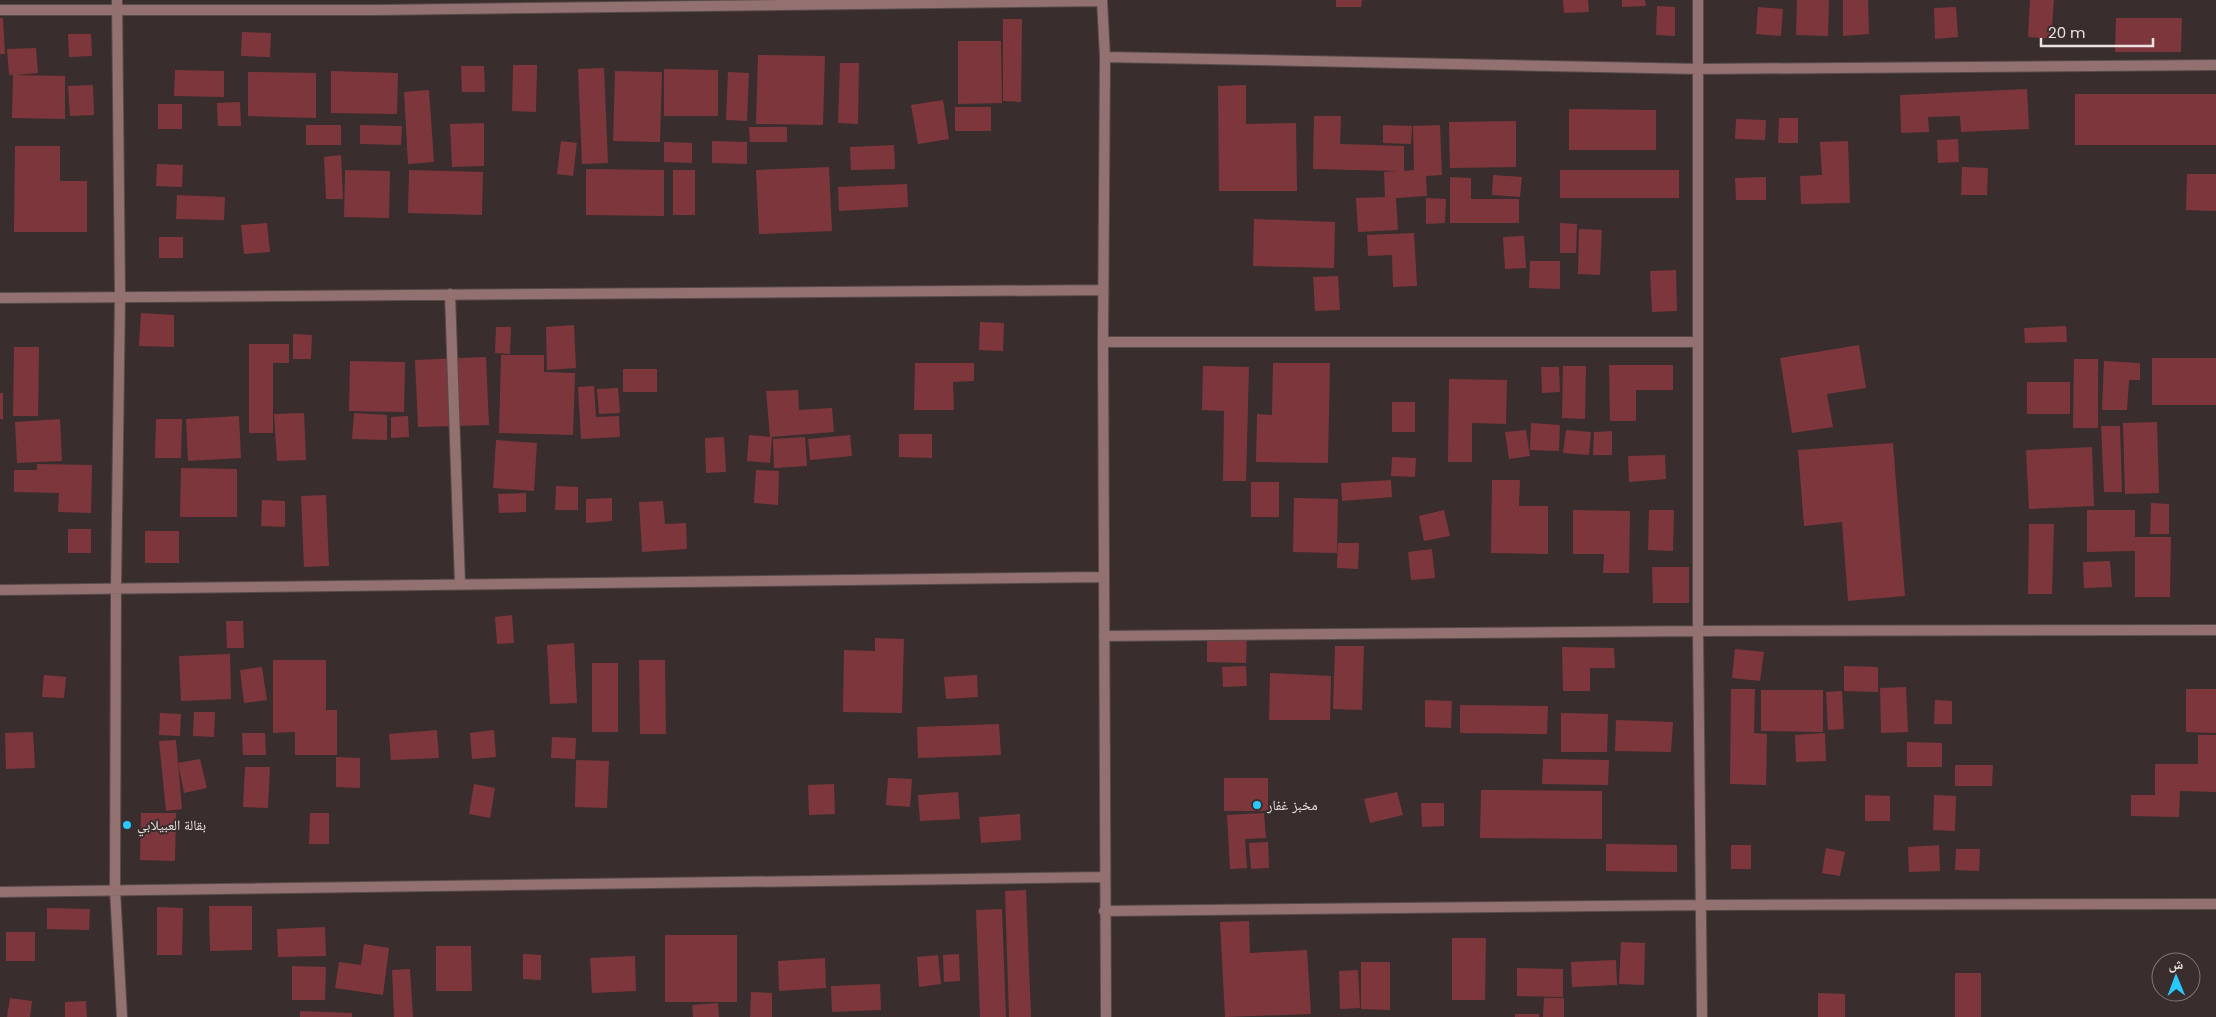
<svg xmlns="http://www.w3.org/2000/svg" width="2216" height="1017" font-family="Poppins,'Noto Naskh Arabic',sans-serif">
  <rect width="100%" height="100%" fill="#3a2d2d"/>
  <path fill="#7d373c" d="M1336,0H1362L1361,7H1336Z
    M1563,0H1588L1589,12L1564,13Z
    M1622,0H1645L1646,6L1622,7Z
    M1797,0H1829L1828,36L1796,35Z
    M1843,0H1868L1869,34L1843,36Z
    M2030,0H2054L2051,39L2028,37Z
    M1657,6L1675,7V36L1656,35Z
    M1758,7L1783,9L1781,36L1756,34Z
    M1956,7L1958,37L1935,39L1934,8Z
    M0,18H3L5,54H0Z
    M2116,18H2182L2181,52H2115Z
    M1003,19H1022L1021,102L1003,101Z
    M242,32L271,33L270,57L241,56Z
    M68,34H91L92,56L69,57Z
    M958,41H1001L1002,103L958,104Z
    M36,48L38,73L15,75L65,76V119L12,118L13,75H9L7,49Z
    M758,55L825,56L823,125L756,124Z
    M840,63H859L858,124L838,123Z
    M513,65H537L536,112L512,111Z
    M461,66H484L485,92H462Z
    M604,68L608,163L582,164L578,69Z
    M664,69L718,70V116H664Z
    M175,70L224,71V97L174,96Z
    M331,71L398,73L397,114L331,113Z
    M615,71L662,72L660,142L613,141Z
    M248,72L316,73V118L248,116Z
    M728,72L749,73L747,121L726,120Z
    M93,85L94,115L70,116L68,86Z
    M1246,85V124L1296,123L1297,191H1219L1218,86Z
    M2027,89L2029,129L1961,132L1960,116L1928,117L1929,132L1901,133L1900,95Z
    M429,90L434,162L408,164L404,92Z
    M2075,94H2216V145H2075Z
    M943,100L949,139L918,144L911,105Z
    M240,102L241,126H218L217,103Z
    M158,104H182V129H158Z
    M955,107H991V131H955Z
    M1569,109L1656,110V150H1569Z
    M1314,116H1341L1340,144L1404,146V171L1414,170L1413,126L1440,125L1442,175L1426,176L1427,196L1396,198L1398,230L1358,232L1356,198L1385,197L1384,172L1397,171L1313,169Z
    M1779,118H1798V143H1778Z
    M1736,119L1766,120L1765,140L1735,139Z
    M1516,121V167L1450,168L1449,122Z
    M484,123V166L452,167L450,124Z
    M306,125H341V145H306Z
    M360,125L402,126L401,145L360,144Z
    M1383,125L1412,126L1411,144L1383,143Z
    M749,127H787V142H750Z
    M1958,139L1959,162L1938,163L1937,140Z
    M561,141L577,143L573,176L557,174Z
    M712,141L747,142V164L712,163Z
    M1848,141L1850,203L1801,204L1800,176L1822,175L1820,142Z
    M664,142L692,143V163L664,162Z
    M894,145L895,169L851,170L850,147Z
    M15,146H60V181H87V232H14Z
    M341,155L343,199H326L324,157Z
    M157,164L183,165L182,187L156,186Z
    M829,167L832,231L759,234L756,170Z
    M1962,167L1988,168L1987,195H1961Z
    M586,169L664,170V216L586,215Z
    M345,170L390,171L389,218L344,217Z
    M409,170L483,172L482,215L408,213Z
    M673,170H695V215H673Z
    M1560,170H1679V198H1560Z
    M2187,174H2216V211L2186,210Z
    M1493,175L1522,177L1520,197L1492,195Z
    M1450,177L1471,178V199H1519V223H1450Z
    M1766,177V200H1736L1735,178Z
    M907,184L908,207L839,211L838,187Z
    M177,195L225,197L224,220L176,219Z
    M1426,198L1446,199L1445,223L1426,224Z
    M1254,219L1335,222L1334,268L1253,266Z
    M267,223L270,252L244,254L241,225Z
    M1560,223L1577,224L1576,253H1560Z
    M1579,229L1602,230L1600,275L1578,274Z
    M1414,233L1417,286L1393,287L1392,255L1368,256L1367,235Z
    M1524,236L1526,268L1505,269L1503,237Z
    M159,237H183V258H159Z
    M1530,261H1560V289L1529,288Z
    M1676,270L1677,311L1652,312L1650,271Z
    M1338,276L1340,310L1315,311L1313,277Z
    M141,313L174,315V347L139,346Z
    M980,322L1004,323L1003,351L979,350Z
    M574,325L576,368L547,370L546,327Z
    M2066,326L2067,342L2025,343L2024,328Z
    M496,327H511L510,354L495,353Z
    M293,334L312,335L311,359H293Z
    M249,344H289V363H273V433H249Z
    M1859,345L1866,388L1827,394L1833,427L1792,433L1780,358Z
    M14,347H39L38,416H13Z
    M501,355H544V372L575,373L573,435L499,433Z
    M486,357L489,425L418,427L415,360Z
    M2152,358H2216V405H2152Z
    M2074,359H2098V428H2073Z
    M350,361L405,362L404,412L349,411Z
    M2104,361L2140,363V380H2129L2127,410H2102Z
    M915,363H974V381L953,382L954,410H914Z
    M1273,363H1330L1328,463L1256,462L1257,414L1272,415Z
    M1609,365H1673V390H1636V421H1610Z
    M1203,366L1249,367L1246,481H1223L1224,411L1202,410Z
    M1563,366H1586L1585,419L1562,418Z
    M1541,367H1559L1560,392L1542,393Z
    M623,369H657V392H623Z
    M1449,379L1507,380L1506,424L1472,423V462H1448Z
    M2027,382H2070V414H2027Z
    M594,386L596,417L619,416L620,437L581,439L578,387Z
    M618,388L620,413L599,414L597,389Z
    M798,390L799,410L832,408L834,432L770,437L766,391Z
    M0,393H3V419H0Z
    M1392,402H1415V432H1392Z
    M304,413L306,460L277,461L274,414Z
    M354,413L387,415V440L352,439Z
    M239,416L241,458L188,461L186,419Z
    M408,416L409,437L391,438V417Z
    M60,419L62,461L17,463L15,422Z
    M156,419H182L181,458H155Z
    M2157,422L2159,493L2125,494L2123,423Z
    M1531,423L1560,425L1559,451L1530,450Z
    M2101,426H2120L2122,492H2104Z
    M1526,430L1530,456L1509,459L1505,432Z
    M1566,430L1591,432L1589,455L1563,453Z
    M1612,431V455H1593L1594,432Z
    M899,434H932V458L899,457Z
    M749,435L772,437L770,463L747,461Z
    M850,435L852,456L810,460L808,439Z
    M724,437L726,472L706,473L705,438Z
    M805,437L807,466L774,468L773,439Z
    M496,440L537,443L534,491L493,488Z
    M1893,443L1905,596L1848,601L1842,522L1804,526L1798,450Z
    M2092,447L2094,506L2029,509L2026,450Z
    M1665,455L1666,479L1629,482L1628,456Z
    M1392,457L1416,458L1415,477L1391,476Z
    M37,464L92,465L91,513L58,512L59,493L14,492V470H37Z
    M181,468L237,469V517H180Z
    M756,470L779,471L778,505L754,503Z
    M1391,480L1392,497L1342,501L1341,483Z
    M1492,480H1520L1519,506H1548V554L1491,553Z
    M1251,482H1279V517H1251Z
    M556,486L578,487V510H555Z
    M526,493V512L499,513L498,494Z
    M326,495L329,566L304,567L301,496Z
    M612,498V521L586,523V499Z
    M1294,498L1338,499L1337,553L1293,552Z
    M262,500L285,501V527L261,526Z
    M663,501L665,524L686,523L687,549L642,552L639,502Z
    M2151,503L2169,504V534H2150Z
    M1444,510L1450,536L1424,541L1419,516Z
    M1573,510L1630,511L1629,573H1603L1604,554H1573Z
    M1649,510H1674L1673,551L1648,550Z
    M2087,510H2135V537H2171L2170,597H2135V551L2087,552Z
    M2029,524H2054L2052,594H2028Z
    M68,529H91V553H68Z
    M145,531H179V563H145Z
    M1338,543H1359L1358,569L1337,568Z
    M1432,549L1435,578L1411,580L1408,552Z
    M2110,561L2112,587L2084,588L2083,562Z
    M1652,567H1689V603H1653Z
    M512,615L514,643L497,644L495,617Z
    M226,621H243L244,648H227Z
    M1247,633L1246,663L1207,662V634Z
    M875,638L904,639L902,713L843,712L844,650L875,651Z
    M574,643L577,703L550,704L547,645Z
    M1335,646H1364L1362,710L1333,709Z
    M1562,647L1614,648L1615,668H1590V691H1563Z
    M1735,649L1764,652L1760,681L1732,678Z
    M230,654L231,699L181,701L179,656Z
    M273,660H326V710H337V755H295V732L273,733Z
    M639,660H665L666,734H640Z
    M592,663H618V732H592Z
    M1246,666L1247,686L1223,687L1222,667Z
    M1844,666L1878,667V692L1844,691Z
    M262,667L267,700L244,703L240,670Z
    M1270,673L1331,676L1330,720H1269Z
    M44,675L66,677L64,698L42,697Z
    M977,675L978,697L946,699L944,677Z
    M1906,687L1908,732L1881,733L1880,688Z
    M1731,689H1755L1754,733L1767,734L1766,785L1730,784Z
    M2186,689H2216V733L2186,732Z
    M1761,690H1823V732L1761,731Z
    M1842,691L1844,729L1828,730L1826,692Z
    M1425,700L1452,701L1451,728L1425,727Z
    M1935,700L1952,701V724H1934Z
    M1460,705L1548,706L1547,734L1460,733Z
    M194,712H215L214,737L193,736Z
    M160,713L181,714L180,736L159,735Z
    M1561,713L1608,714L1607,752H1561Z
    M1616,720L1673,722L1671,752L1615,751Z
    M999,724L1001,755L918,758L917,727Z
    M437,730L439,758L391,760L389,734Z
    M494,730L496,757L472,759L470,733Z
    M33,732L35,768L6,769L5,733Z
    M242,733H265L266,755H243Z
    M1825,733L1826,761L1796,762L1795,735Z
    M2198,735H2216V792L2180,791L2179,817L2131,816V795H2155V764H2198Z
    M552,737L576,738L575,759L551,758Z
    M176,740L182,809L166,811L159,741Z
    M1907,742L1942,743V767H1907Z
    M336,757L360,758V788L336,787Z
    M200,759L207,788L184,793L178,763Z
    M1543,759L1609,760L1608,785L1542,784Z
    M576,760L609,761L607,808L575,807Z
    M1955,765H1993L1992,786H1955Z
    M245,767H270L268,808L243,807Z
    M888,778L912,779L910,807L886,805Z
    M1224,778H1268V811H1224Z
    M474,784L495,788L490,818L469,814Z
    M834,784L835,814L809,815L808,785Z
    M1481,790L1602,791V839L1480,838Z
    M958,792L960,819L920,821L918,795Z
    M1397,792L1403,815L1370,823L1364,799Z
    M1865,795L1890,796V821H1865Z
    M1934,795L1956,796L1955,831L1933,830Z
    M1421,803H1444V826L1422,827Z
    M141,813H176L175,861L140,860Z
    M310,813H329V844H309Z
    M1264,813L1266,838L1245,839L1247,868L1230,869L1227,815Z
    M1020,814L1021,840L981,843L979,817Z
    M1268,842L1269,868L1251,869L1249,843Z
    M1606,844L1677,845V872L1606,871Z
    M1731,845H1751V869H1731Z
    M1939,845L1940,871L1909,872L1908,847Z
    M1826,848L1845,852L1840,876L1822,873Z
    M1956,849H1980L1979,871L1955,870Z
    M1026,890L1031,1017H1009L1005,891Z
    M209,906H252V950L210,951Z
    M157,907L183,908L182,955H157Z
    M47,908L90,909L89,930L47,929Z
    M1002,909L1006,1017H980L976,910Z
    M1249,921L1250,953L1307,950L1311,1014L1225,1017L1220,922Z
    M325,927L326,956L278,957L277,929Z
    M6,932H35V961H6Z
    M665,935H737V1002H665Z
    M1452,938H1486L1485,1000H1452Z
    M1621,942L1645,943L1644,985L1619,984Z
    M364,944L389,948L383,995L335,988L339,962L361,965Z
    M436,946H471L472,991H436Z
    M523,954L541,955V980L523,979Z
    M959,954L960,981L944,982L943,955Z
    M938,955L941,984L919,987L917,957Z
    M635,956L636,991L592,993L590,958Z
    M825,958L826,988L779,991L778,961Z
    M1616,960L1617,985L1572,987L1571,962Z
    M1361,962H1390V1010L1361,1009Z
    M292,966L326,967L325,1000H292Z
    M1517,968L1563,969V997L1517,996Z
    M410,969L413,1017H394L392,970Z
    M1358,970L1360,1008L1340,1009L1339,971Z
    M1955,973H1981V1017H1955Z
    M880,984L881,1010L832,1012L831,986Z
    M751,992L772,993V1017H750Z
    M1818,993L1845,994V1017H1818Z
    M10,998L32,1001L30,1017H7Z
    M1544,998H1564V1017H1543Z
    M86,1001L87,1017H65V1002Z
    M718,1003L719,1017H693L692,1005Z
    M300,1011L352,1013V1017H300Z
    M1515,1014H1539V1017H1515Z"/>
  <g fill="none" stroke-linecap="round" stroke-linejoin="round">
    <defs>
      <path id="minor" d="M117,0L120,296L116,589L115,890L122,1017
        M1102,0L1105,57L1103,342L1106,1017
        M1698,0V631L1702,1017
        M0,10H377L1102,1
        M1105,57L1699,69L2216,65
        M450,294L460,584
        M0,298L1103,290
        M1103,342H1698
        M0,590L1103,577
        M1104,636L1698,631L2216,630
        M0,892L1104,877
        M1104,911L1701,905L2216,904"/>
    </defs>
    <use href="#minor" stroke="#564a4a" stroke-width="12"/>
    <use href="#minor" stroke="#937171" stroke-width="10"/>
  </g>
  <g fill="#29c8ff" stroke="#3a2d2d" stroke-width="2">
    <circle cx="1257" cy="805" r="5"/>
    <circle cx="127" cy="825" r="5"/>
  </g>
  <g text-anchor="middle" stroke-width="4" stroke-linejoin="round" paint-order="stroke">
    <g font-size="14" fill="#ebe2e2" stroke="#3a2d2d" text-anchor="start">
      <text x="1267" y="810">مخبز غفار</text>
      <text x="137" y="830">بقالة العبيلابي</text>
    </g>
  </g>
  <g transform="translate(2176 977) rotate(359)"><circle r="24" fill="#3a2d2d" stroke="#817575"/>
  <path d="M0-4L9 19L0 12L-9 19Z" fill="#29c8ff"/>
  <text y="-8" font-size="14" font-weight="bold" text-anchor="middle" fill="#ebe2e2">ش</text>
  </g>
  <path d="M2041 38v8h112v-8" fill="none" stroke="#ebe2e2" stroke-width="2.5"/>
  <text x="2048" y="38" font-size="15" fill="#ebe2e2" stroke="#3a2d2d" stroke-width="4" paint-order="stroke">20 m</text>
</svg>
